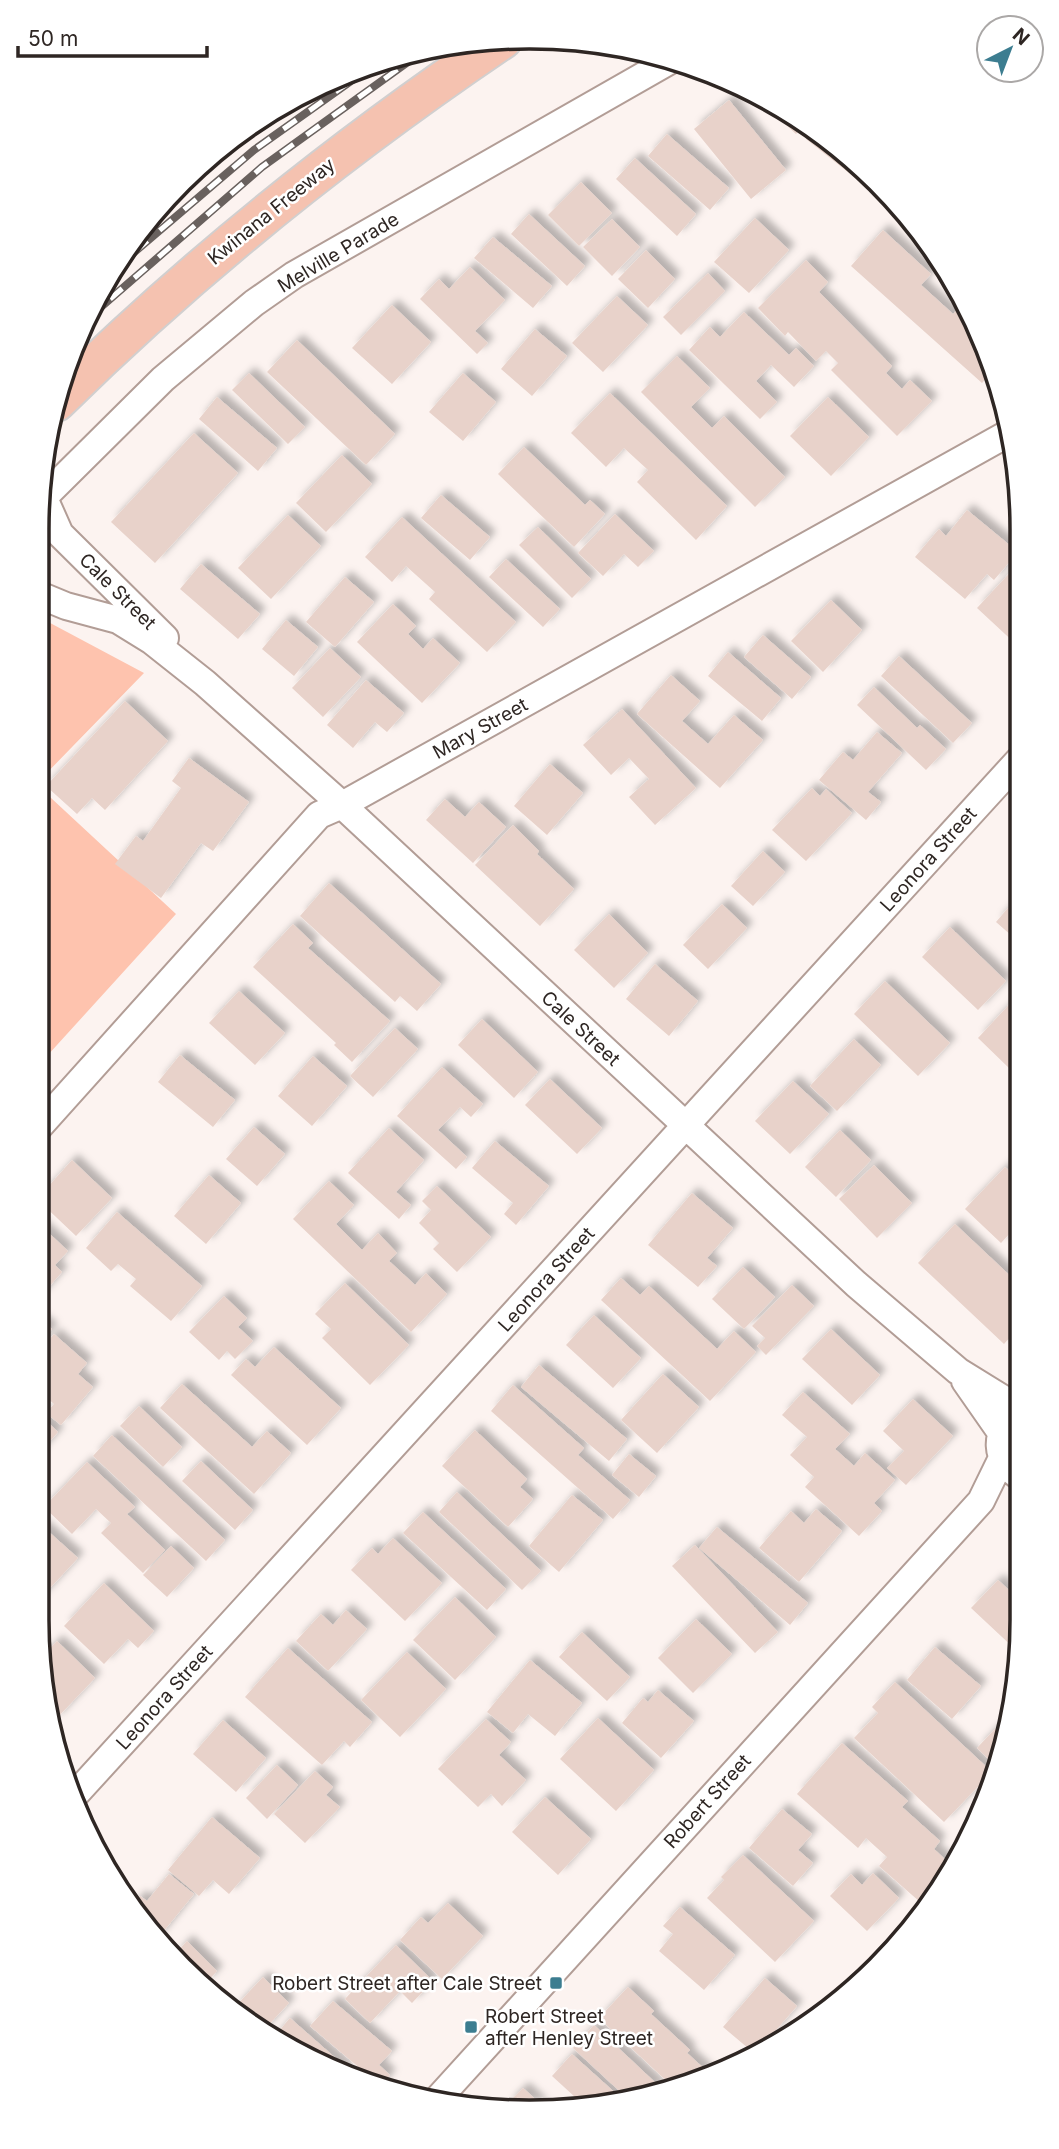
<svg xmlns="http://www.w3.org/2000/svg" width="1059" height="2149" font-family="Inter,sans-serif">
  <defs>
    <filter id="shadow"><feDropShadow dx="6" dy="-6" stdDeviation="3.5" flood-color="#0004"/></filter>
  </defs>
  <rect width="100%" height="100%" fill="#fcf3f0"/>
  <path fill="#fec3ae" d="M37,616L144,673L37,783Z
    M37,785L176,914L37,1067Z"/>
  <path fill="#e8d2ca" filter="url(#shadow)" d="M751,93L805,124L796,134Z
    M729,100L786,170L751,199L694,129Z
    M813,129L830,139L890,199L887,203L806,139Z
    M667,134L729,188L710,210L648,156Z
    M635,158L696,214L677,236L616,179Z
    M581,182L612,213L579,246L548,215Z
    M529,214L585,266L567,286L511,234Z
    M755,218L789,250L749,293L714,262Z
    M612,219L640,247L612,276L583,247Z
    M883,230L931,274L921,285L953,314L963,303L985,341L993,371L982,383L851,266Z
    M493,237L552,286L533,308L474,258Z
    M646,250L675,279L648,308L618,279Z
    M806,260L828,282L819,292L892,366L886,373L902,389L910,380L932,401L897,436L831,370L838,363L826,351L816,361L788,332L785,336L758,308Z
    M470,267L505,300L475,331L488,343L477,354L420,299L439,279L449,289Z
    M708,273L725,291L681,335L663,317Z
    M617,296L648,325L603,372L572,343Z
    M392,305L431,342L392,384L352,348Z
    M744,312L789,355L796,348L814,366L794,387L771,365L756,381L777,402L760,419L689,350L710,327L720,337Z
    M535,329L567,356L532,396L501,369Z
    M297,340L395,434L366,465L267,372Z
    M677,356L710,388L691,407L712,428L724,416L785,477L755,507L641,392Z
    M249,373L305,427L288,444L232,390Z
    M463,373L496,402L463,441L429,412Z
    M610,393L727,506L696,540L637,482L648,470L624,448L606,467L571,433Z
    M217,397L277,448L258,471L199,419Z
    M828,397L869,437L831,476L790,436Z
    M194,433L238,473L155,563L111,522Z
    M524,447L585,505L590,500L605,514L574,547L498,474Z
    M342,455L372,484L326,532L296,503Z
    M441,495L490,537L470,560L421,518Z
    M967,510L1018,552L994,580L987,574L965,599L915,557L939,529L946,536Z
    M615,514L654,551L638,567L624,554L603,576L578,553Z
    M288,515L321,546L271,599L238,568Z
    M402,517L516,622L487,652L429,599L435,592L406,566L392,582L365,557Z
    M538,527L591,579L572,598L519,545Z
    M506,559L560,609L543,627L489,577Z
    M201,564L260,614L238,639L180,589Z
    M1018,564L1019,647L977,608Z
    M345,577L374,602L335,647L306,622Z
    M831,600L862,630L823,672L791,641Z
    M393,604L416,626L408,634L423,649L433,638L460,663L422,703L357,642Z
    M286,620L318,647L294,676L262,649Z
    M763,635L811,677L792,699L744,657Z
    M330,648L361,677L323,717L292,688Z
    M728,652L781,698L762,721L708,676Z
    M899,656L972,723L953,743L881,676Z
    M671,675L700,701L682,721L708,744L734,715L763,740L720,788L637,714Z
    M366,680L404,713L387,732L375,722L353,748L327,725Z
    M874,687L917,728L920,725L946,749L926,770L857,705Z
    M125,701L168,741L105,810L92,798L77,814L46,786Z
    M622,709L696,788L655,825L629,797L649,779L629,758L611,775L583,745Z
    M877,732L902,753L868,792L881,802L866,820L819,780L843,752L853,760Z
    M189,758L249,802L213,851L201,843L161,898L115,864L136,836L143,841L181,788L172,781Z
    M550,764L583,793L547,835L514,806Z
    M812,788L820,796L826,789L852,813L806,861L772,830Z
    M445,799L465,817L479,802L506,827L473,863L426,820Z
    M513,825L539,851L537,854L574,889L540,926L475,865Z
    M763,851L785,872L753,906L731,886Z
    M329,883L441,984L417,1011L400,996L395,1002L300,916Z
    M1020,894V943L996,922Z
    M722,904L747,928L708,969L683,945Z
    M609,914L648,953L614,988L574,950Z
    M293,924L313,943L308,948L390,1021L352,1062L334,1045L336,1043L253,967Z
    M950,927L1006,981L978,1010L922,957Z
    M655,964L698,1001L669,1036L626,999Z
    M885,981L950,1043L918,1076L854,1014Z
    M239,991L285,1033L255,1065L209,1023Z
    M1020,993V1058L1010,1069L978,1038Z
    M482,1019L538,1072L514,1098L458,1045Z
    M395,1028L418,1049L373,1097L350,1076Z
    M854,1039L881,1065L837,1111L810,1086Z
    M180,1055L235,1100L213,1127L158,1082Z
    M313,1056L347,1086L312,1126L278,1096Z
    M442,1067L483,1104L471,1117L460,1107L438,1130L467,1157L456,1169L397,1116Z
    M550,1079L602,1128L577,1154L525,1105Z
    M793,1081L829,1114L790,1154L755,1121Z
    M254,1127L285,1154L257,1186L226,1159Z
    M389,1128L424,1160L396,1192L411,1205L399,1219L348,1173Z
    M840,1130L871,1160L836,1197L805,1167Z
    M495,1141L549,1186L516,1225L504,1214L513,1203L472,1168Z
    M1020,1147L1021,1165L1011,1157Z
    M72,1160L112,1198L76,1236L37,1199Z
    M874,1165L912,1203L877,1238L839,1199Z
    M1005,1167L1021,1181V1221L1001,1243L965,1209Z
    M209,1175L241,1203L206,1244L174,1216Z
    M329,1181L354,1205L336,1224L362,1250L378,1233L397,1253L389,1261L415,1285L426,1273L447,1294L411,1332L293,1219Z
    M437,1186L491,1237L457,1272L433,1249L439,1243L419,1223L431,1210L422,1201Z
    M692,1193L733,1228L707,1258L717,1266L698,1287L648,1245Z
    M117,1212L202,1286L171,1321L130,1286L136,1279L118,1264L111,1271L86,1248Z
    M37,1222L68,1251L55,1265L62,1272L40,1297L37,1294Z
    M955,1224L1021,1286V1325L1004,1344L918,1263Z
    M743,1267L775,1297L744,1329L712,1299Z
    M621,1278L640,1295L649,1286L717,1349L734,1331L756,1352L710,1401L601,1300Z
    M345,1283L409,1345L370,1385L322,1338L331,1329L315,1314Z
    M792,1285L814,1306L766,1355L757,1346L765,1338L752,1326Z
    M224,1296L247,1318L238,1327L253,1341L235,1359L227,1351L219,1360L189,1332Z
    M594,1315L641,1358L613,1388L566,1345Z
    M37,1317L52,1329L37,1347Z
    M831,1329L880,1375L852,1405L802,1359Z
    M54,1334L87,1363L78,1374L93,1387L61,1425L46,1413L54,1404L37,1389V1355Z
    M274,1347L341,1408L307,1445L231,1375L246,1359L255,1367Z
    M539,1365L627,1439L609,1461L521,1387Z
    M663,1374L699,1407L657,1453L621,1420Z
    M182,1384L252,1447L267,1431L291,1453L254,1494L160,1408Z
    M513,1385L584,1448L578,1455L630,1500L613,1519L491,1411Z
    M803,1392L850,1434L835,1449L854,1466L865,1453L895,1480L874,1503L882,1511L859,1536L805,1487L814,1477L790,1455L807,1437L782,1415Z
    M913,1399L953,1436L906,1485L887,1468L904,1451L883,1431Z
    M139,1406L182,1447L163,1467L120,1426Z
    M37,1412L58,1432L37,1456Z
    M475,1430L527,1479L520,1487L533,1499L508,1527L442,1466Z
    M112,1435L225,1540L206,1561L93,1456Z
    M629,1454L656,1476L639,1497L612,1475Z
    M201,1461L253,1510L235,1530L182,1481Z
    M87,1462L135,1507L127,1514L165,1550L143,1573L101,1533L111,1523L96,1509L72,1534L44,1507Z
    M457,1492L541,1571L522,1590L439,1512Z
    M572,1495L603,1520L559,1572L529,1546Z
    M816,1509L842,1531L799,1582L759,1548L791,1511L804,1523Z
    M423,1512L506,1589L487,1610L403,1533Z
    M40,1524L78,1558L37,1602V1527Z
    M717,1527L808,1603L790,1625L699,1548Z
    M393,1538L442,1583L405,1621L351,1570L372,1548L378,1554Z
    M695,1545L778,1632L755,1653L672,1566Z
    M171,1546L194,1568L167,1597L143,1575Z
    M998,1580L1022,1602L1019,1648L1017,1651L971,1608Z
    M104,1583L154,1631L138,1648L128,1639L104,1664L64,1626Z
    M455,1597L496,1637L455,1680L413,1640Z
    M346,1610L367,1629L328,1671L296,1641L321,1614L333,1625Z
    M696,1619L732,1654L693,1693L658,1658Z
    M582,1632L630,1677L607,1701L559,1657Z
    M57,1641L95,1678L54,1721L43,1655Z
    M935,1647L981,1686L952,1719L907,1680Z
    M288,1648L372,1722L350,1747L344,1741L322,1765L245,1697Z
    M407,1652L446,1689L400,1737L361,1700Z
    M530,1660L582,1703L555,1736L528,1714L513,1733L487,1712Z
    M895,1682L992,1772L944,1822L854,1738L878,1713L872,1707Z
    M658,1690L694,1721L661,1758L622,1723L643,1698L648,1702Z
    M1013,1710V1716L997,1767L977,1748Z
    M598,1718L654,1770L616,1811L560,1759Z
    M486,1719L511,1742L499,1755L526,1780L502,1806L491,1794L478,1807L438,1769Z
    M223,1720L266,1758L236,1792L193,1754Z
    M842,1743L908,1801L902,1807L940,1841L934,1849L950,1864L942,1876L920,1902L879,1866L887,1857L866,1838L858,1848L797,1794Z
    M277,1765L298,1785L267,1819L246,1798Z
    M315,1771L333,1787L326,1795L340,1807L305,1843L274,1814Z
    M545,1797L591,1839L558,1875L512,1832Z
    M782,1809L812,1834L798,1850L813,1863L793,1886L749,1848Z
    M212,1817L260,1858L229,1894L213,1880L199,1896L168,1870Z
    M743,1855L814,1921L775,1962L707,1898L724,1880L721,1877Z
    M873,1873L899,1898L867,1931L830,1896L851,1874L862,1885Z
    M169,1874L194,1894L158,1938L139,1920L132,1906L140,1896L147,1901Z
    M448,1903L483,1936L442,1979L400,1940L421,1917L428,1923Z
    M680,1907L735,1955L704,1990L659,1951L673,1934L663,1926Z
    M187,1941L217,1971L206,1983L175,1954Z
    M396,1945L433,1981L412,2003L400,1991L370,2023L345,1999Z
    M263,1977L289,2003L262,2032L234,2008Z
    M765,1978L797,2006L755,2054L723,2027Z
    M628,1987L654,2011L651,2014L690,2050L687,2053L709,2073L671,2085L599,2018Z
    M333,2001L392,2051L379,2065L390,2075L380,2087L354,2079L362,2070L310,2026Z
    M290,2018L348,2069L342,2075L273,2038Z
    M594,2025L661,2088L627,2098L573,2048Z
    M572,2054L622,2099L594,2108H587L552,2076Z
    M523,2088L543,2106L506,2105Z"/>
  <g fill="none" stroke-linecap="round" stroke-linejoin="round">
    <defs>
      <path id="street" d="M44,498L60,534L165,638
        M39,502L163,379L254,303L294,275L671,60
        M37,594L66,606L118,620L152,641L205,683L342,805L856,1284L958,1371L1021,1410
        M37,1129L319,815L342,805L1009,433
        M965,1381L1002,1434
        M1021,1414C991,1429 994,1462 1022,1478
        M73,1797L1019,760
        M434,2103L981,1501L1002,1458"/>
      <path id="highway" d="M56,402C193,267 343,147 503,39"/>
    </defs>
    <use href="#street" stroke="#b29d96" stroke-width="30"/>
    <use href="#highway" stroke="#d1cfcf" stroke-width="42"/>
    <use href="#street" stroke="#fff" stroke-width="26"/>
    <use href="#highway" stroke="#f5c2b0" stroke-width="38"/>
    <defs>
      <path id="rail" d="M111,272L254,150L375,64
        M86,320L262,167L426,49"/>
    </defs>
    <use href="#rail" stroke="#69615e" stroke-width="8"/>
    <use href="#rail" stroke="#fff" stroke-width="5" stroke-dasharray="16" stroke-linecap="butt"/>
  </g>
  <g fill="#3c7d90" stroke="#fff" stroke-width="2.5">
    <rect x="549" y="1976" width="14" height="14" rx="3.5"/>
    <rect x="464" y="2020" width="14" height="14" rx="3.5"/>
  </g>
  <g text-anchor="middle" stroke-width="5" stroke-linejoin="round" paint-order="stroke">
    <g font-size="19" fill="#2e2623" stroke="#fff">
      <text transform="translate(271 211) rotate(-39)" y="7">Kwinana Freeway</text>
      <text transform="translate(338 252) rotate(-31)" y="7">Melville Parade</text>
      <text transform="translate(118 591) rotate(45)" y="7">Cale Street</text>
      <text transform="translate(480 728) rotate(-29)" y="7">Mary Street</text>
      <text transform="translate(928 859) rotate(-48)" y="7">Leonora Street</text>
      <text transform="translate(581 1028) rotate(43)" y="7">Cale Street</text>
      <text transform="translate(546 1279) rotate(-48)" y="7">Leonora Street</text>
      <text transform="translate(164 1697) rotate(-48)" y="7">Leonora Street</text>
      <text transform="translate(707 1801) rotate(-48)" y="7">Robert Street</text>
    </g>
    <g font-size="19" fill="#2e2623" stroke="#fff" text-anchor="end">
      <text x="542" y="1990">Robert Street after Cale Street</text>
      <text x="485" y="2023" text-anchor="start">Robert Street<tspan x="485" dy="22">after Henley Street</tspan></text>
    </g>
  </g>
  <path d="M0 0H1059V2149H0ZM529 49H530A480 480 0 0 1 1010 529V1620A480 480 0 0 1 530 2100H529A480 480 0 0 1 49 1620V529A480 480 0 0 1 529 49Z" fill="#fff" fill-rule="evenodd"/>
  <path fill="none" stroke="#2e2623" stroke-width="3.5" d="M529 49H530A480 480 0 0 1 1010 529V1620A480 480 0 0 1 530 2100H529A480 480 0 0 1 49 1620V529A480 480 0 0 1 529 49Z"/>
  <g transform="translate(1010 49) rotate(42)"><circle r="33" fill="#ffffff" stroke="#aba8a7" stroke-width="2"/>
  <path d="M0-5L12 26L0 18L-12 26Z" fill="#3c7d90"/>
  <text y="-10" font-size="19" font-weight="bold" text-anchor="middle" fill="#2e2623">N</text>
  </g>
  <path d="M18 46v10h189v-10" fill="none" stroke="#2e2623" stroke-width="3.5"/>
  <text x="28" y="46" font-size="21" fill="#2e2623" stroke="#ffffff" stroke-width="5" paint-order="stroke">50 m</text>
</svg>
